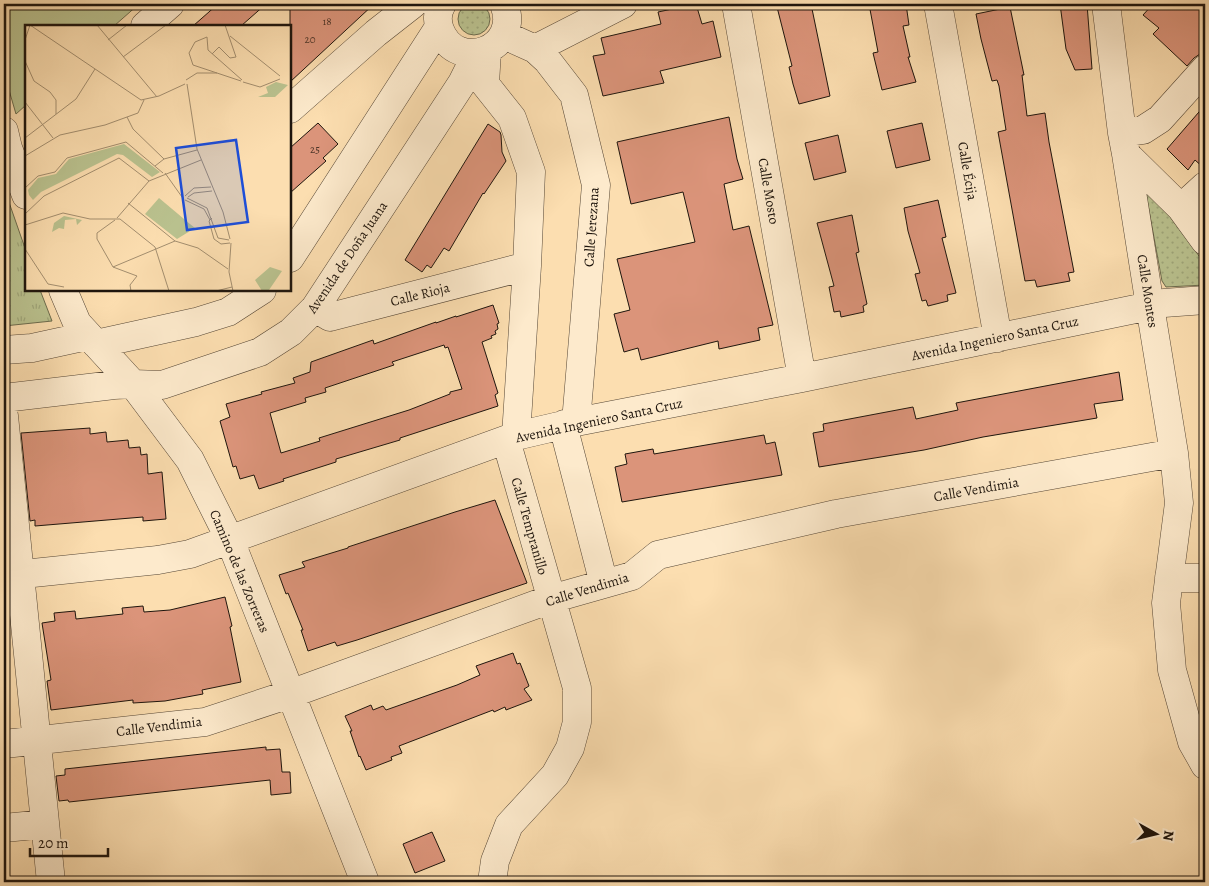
<svg xmlns="http://www.w3.org/2000/svg" width="1209" height="886" font-family="Alegreya,serif">
  <defs>
    <pattern id="grass-tufts" width="24" height="20" patternUnits="userSpaceOnUse" patternTransform="scale(1.25)"><rect width="24" height="20" fill="#bac28f"/><path d="M3 7l-1-3M5 7V3M7 7l1-3M15 17l-1-3M17 17v-4M19 17l1-3" fill="none" stroke="#9fa67a"/></pattern>
    <pattern id="garden-dots" width="8" height="8" patternUnits="userSpaceOnUse" patternTransform="scale(1.25)"><rect width="8" height="8" fill="#bac28f"/><path d="M2 2h.1M6 6h.1" fill="none" stroke="#9fa67a" stroke-width="1.8" stroke-linecap="round"/></pattern>
  </defs>
  <rect width="100%" height="100%" fill="#fcdeb0"/>
  <filter id="stains"><feTurbulence type="fractalNoise" baseFrequency=".004" numOctaves="4"/><feColorMatrix values="0 0 0 0 .2 0 0 0 0 .09 0 0 0 0 .02 0 0 0 .5 -.17"/></filter>
  <radialGradient id="worn" r=".72"><stop offset=".6" stop-color="#630" stop-opacity="0"/><stop offset="1" stop-color="#630" stop-opacity=".3"/></radialGradient>
  <path fill="url(#grass-tufts)" stroke="#6c6c4e" d="M4,188L26,251V290H40L52,321L4,326Z"/>
  <path fill="url(#garden-dots)" stroke="#6c6c4e" d="M458 19a16 16 0 1 1 32 0a16 16 0 1 1-32 0Z
    M1148,190L1154,195L1205,264V285L1166,287L1162,281L1146,194Z"/>
  <path fill="#bac28f" stroke="#6c6c4e" d="M4,4H139L114,26H26V105L16,114L4,73Z"/>
  <path fill="#db947a" stroke="#1e150d" fill-rule="evenodd" d="M218,4H266L241,26H193Z
    M290,4H374L290,82Z
    M696,4L702,24L713,21L721,57L660,71L664,83L603,96L593,56L605,54L601,38L661,24L658,12Z
    M791,4H811L830,96L799,104L793,84L789,67L792,66L777,7Z
    M869,4H906L909,25L903,26L910,57H908L916,82L882,90L873,53L878,52Z
    M1060,4H1087L1092,69L1075,70L1066,49Z
    M1153,4H1205V54H1200L1194,58L1187,66L1153,34L1159,28L1143,15Z
    M1010,7L1024,75H1022L1027,116L1045,113L1049,142L1074,272L1068,273L1070,281L1037,287L1035,280L1025,281L998,132L1006,130L999,86L997,80L992,81L981,39L976,14Z
    M1205,105V169L1195,160L1188,170L1167,149Z
    M729,117L737,159L743,179L724,184L733,230L749,226L773,325L758,328L760,340L719,349L718,341L641,360L638,348L624,352L614,314L630,310L617,259L695,242L683,192L631,204L617,142Z
    M318,123L338,144L323,158L326,161L290,193V148Z
    M922,123L930,160L896,168L887,131Z
    M488,124L500,132L501,135L502,152L506,161L484,194L483,193L449,251L444,248L431,268L427,265L422,272L405,260Z
    M838,135L846,172L814,180L805,143Z
    M938,200L946,237L942,238L956,293L947,295L948,301L928,306L926,300L922,301L915,274L920,273L908,231L904,208Z
    M852,215L859,252L856,253L867,304L863,306L864,312L841,317L840,311L834,312L829,287L834,286L817,223Z
    M493,305L499,323L497,324L498,329L495,331L496,334L491,336L492,338L482,342L498,393L495,395L498,406L400,438V440L336,459V462L283,479L284,481L259,489L254,475L240,479L236,466L233,467L220,421L230,417L226,404L262,394L261,392L295,383L293,378L310,372L311,362L373,340L374,344L436,322V323L456,316V317ZM444,345L445,348L448,347L462,389L450,392V394L409,410L319,438L320,441L281,453L270,413L306,402L305,398L326,392L325,388L394,365L392,362Z
    M1119,372L1123,400L1094,404L1097,418L983,437L924,450L819,467L813,433L824,431L823,424L913,407L916,419L958,410L956,403Z
    M90,428V434L106,432L107,442L128,440L129,448L140,447L141,455L147,454L148,474L162,472L166,519L143,521V517L35,526V520L30,521L21,433Z
    M764,435L766,444L775,442L782,475L622,502L615,467L627,464L625,454L653,449L654,454Z
    M495,500L527,583L357,640L337,646L335,642L308,651L301,630H303L288,593L286,594L279,575L305,567L302,562L348,548V547L455,512Z
    M225,597L232,626L230,627L241,682L202,690L203,694L165,701L133,703V700L51,710L47,681L51,680L42,623L55,621L54,613L75,611L76,619L123,614L122,608L143,606L144,612L170,610Z
    M513,653L517,664L520,663L529,686L524,689L532,700L506,710L505,707L494,712L493,710L399,746L402,753L391,757L392,760L366,770L360,756L359,757L350,731H352L345,716L371,705L373,710L383,706L386,710L457,685L480,675L476,666Z
    M266,747V750L280,749L282,772H290L291,793L271,795L270,780L69,802L68,800L59,801L56,776L65,775V769Z
    M432,832L445,861L415,873L403,844Z"/>
  <g fill="none" stroke-linecap="round" stroke-linejoin="round">
    <defs>
      <path id="minor" d="M442,4C437,12 437,22 440,30C457,74 522,49 504,4
        M736,4L802,378
        M938,4L998,338
        M1106,4L1122,133L1126,154L1150,306L1174,453L1179,503L1166,603L1172,670L1192,742L1205,765
        M145,26L170,4
        M504,35L535,49L547,60L574,95L596,185L576,422
        M535,49L623,4
        M487,50L485,84L512,118L531,172L527,266L516,436
        M290,109L376,33L413,4
        M4,131L8,148L26,195
        M1122,133L1143,130L1160,119L1205,69
        M1126,154L1181,208L1205,241
        M1181,208L1205,186
        M290,258L439,27
        M63,290L77,323L133,384L190,460L230,540L365,882
        M315,308L330,317L527,266
        M96,344L196,322L228,312L262,290
        M4,350L32,348L87,336
        M4,398L114,385L133,384L162,385L260,352L291,332L315,308L462,83L477,53
        M4,416L51,882
        M564,424L566,437L604,584
        M4,576L158,560L190,554L516,436L576,422L802,378L1150,306L1164,303L1205,300
        M1169,578H1205
        M4,744L205,722L290,694L551,599L632,576L658,555L836,514L1174,453
        M4,828L45,824
        M492,882L495,861L509,825L555,775L570,748L577,722V688L506,440"/>
    </defs>
    <use href="#minor" stroke="#564736" stroke-width="29"/>
    <use href="#minor" stroke="#fdeacc" stroke-width="28"/>
  </g>
  <g text-anchor="middle" stroke-width="4" stroke-linejoin="round" paint-order="stroke">
    <g font-size="11" fill="#4d3528">
      <text x="327" y="25">18</text>
      <text x="310" y="43">20</text>
      <text x="315" y="153">25</text>
    </g>
    <g font-size="14" fill="#1e150d" stroke="#fdeacc">
      <text transform="translate(968 171) rotate(80)" y="5">Calle Écija</text>
      <text transform="translate(769 191) rotate(80)" y="5">Calle Mosto</text>
      <text transform="translate(591 227) rotate(-86)" y="5">Calle Jerezana</text>
      <text transform="translate(347 257) rotate(-56)" y="5">Avenida de Doña Juana</text>
      <text transform="translate(1148 291) rotate(81)" y="5">Calle Montes</text>
      <text transform="translate(420 294) rotate(-14)" y="5">Calle Rioja</text>
      <text transform="translate(995 338) rotate(-12)" y="5">Avenida Ingeniero Santa Cruz</text>
      <text transform="translate(599 420) rotate(-12)" y="5">Avenida Ingeniero Santa Cruz</text>
      <text transform="translate(976 489) rotate(-10)" y="5">Calle Vendimia</text>
      <text transform="translate(530 526) rotate(74)" y="5">Calle Tempranillo</text>
      <text transform="translate(240 571) rotate(67)" y="5">Camino de las Zorreras</text>
      <text transform="translate(587 589) rotate(-17)" y="5">Calle Vendimia</text>
      <text transform="translate(159 726) rotate(-7)" y="5">Calle Vendimia</text>
    </g>
  </g>
  <g transform="translate(25 25)">
    <rect width="266" height="266" fill="#fcdeb0"/>
    <path d="M251,57L263,60L250,72H233L243,68L241,62ZM99,119L135,147L127,152L98,130L92,129L16,167L8,175L4,170L3,165L13,153L31,149L44,134Z" fill="#bac28f"/>
    <path d="M39,191L57,195L52,200L51,194L40,195L39,204L34,203L27,207L29,198Z" fill="#bac28f"/>
    <path d="M134,173L165,199L170,203L152,214L120,189ZM245,242L257,246L244,265L237,266L230,255Z" fill="#bac28f"/>
    <path fill="none" stroke="#a38e6f" stroke-width="1" d="M5,0L116,75L134,71L160,59M72,0L132,72M205,11L255,51M0,15L5,0M83,15L102,0M187,29L194,22L205,33L211,32L200,0M98,32L141,0M0,36L9,56L25,67L31,75V89M161,55L172,48H192M216,56L168,40L164,28L170,17L182,12L183,25L217,55M218,57L235,62L255,54M162,59L172,124L198,187L205,214M0,77L28,113M102,92L108,104L139,134M0,113L51,74L70,44M0,131L35,110L80,100L113,88L119,75M130,141L139,134L172,125M140,148L157,172M0,163L13,151L30,147L42,133L101,117L138,148M160,171L169,163L186,162M163,172L169,168L187,166M162,173L182,183L193,213L204,215M160,175L179,184L185,195M103,178L150,216L173,223L203,244M0,189L19,171L94,133L124,156M92,193L124,156L176,135M187,193L184,196L189,214L196,219L205,218M90,195L72,208V214L88,242L112,251L105,260L106,266M0,200L38,188L65,194H95L130,222L144,266M0,224L23,259L39,262M88,242L150,216M204,247L206,218M204,247L208,266M191,266L207,262"/>
    <path fill="#1d4ed8" fill-opacity="0.15" stroke="#1d4ed8" stroke-width="2.5" d="M211,115L223,197L162,205L151,123Z"/>
    <rect width="266" height="266" fill="none" stroke="#1e150d" stroke-width="2.5"/>
  </g>
  <rect width="1209" height="886" fill="none" stroke="#fcdeb0" stroke-width="20"/>
  <rect x="5" y="5" width="1199" height="876" fill="none" stroke="#1e150d" stroke-width="2.5"/>
  <rect x="10" y="10" width="1189" height="866" fill="none" stroke="#1e150d"/>
  <g transform="translate(1156 834) rotate(98)" stroke="#fdeacc" stroke-width="4" paint-order="stroke">
  <path d="M0-4L9 19L0 12L-9 19Z" fill="#1e150d"/>
  <text y="-8" font-size="14" font-weight="bold" text-anchor="middle" fill="#1e150d">N</text>
  </g>
  <path d="M30 848v8h78v-8" fill="none" stroke="#1e150d" stroke-width="2.5"/>
  <text x="38" y="848" font-size="15" fill="#1e150d" stroke="#fdeacc" stroke-width="4" paint-order="stroke">20 m</text>
  <rect width="100%" height="100%" filter="url(#stains)"/>
  <rect width="100%" height="100%" fill="url(#worn)"/>
</svg>
